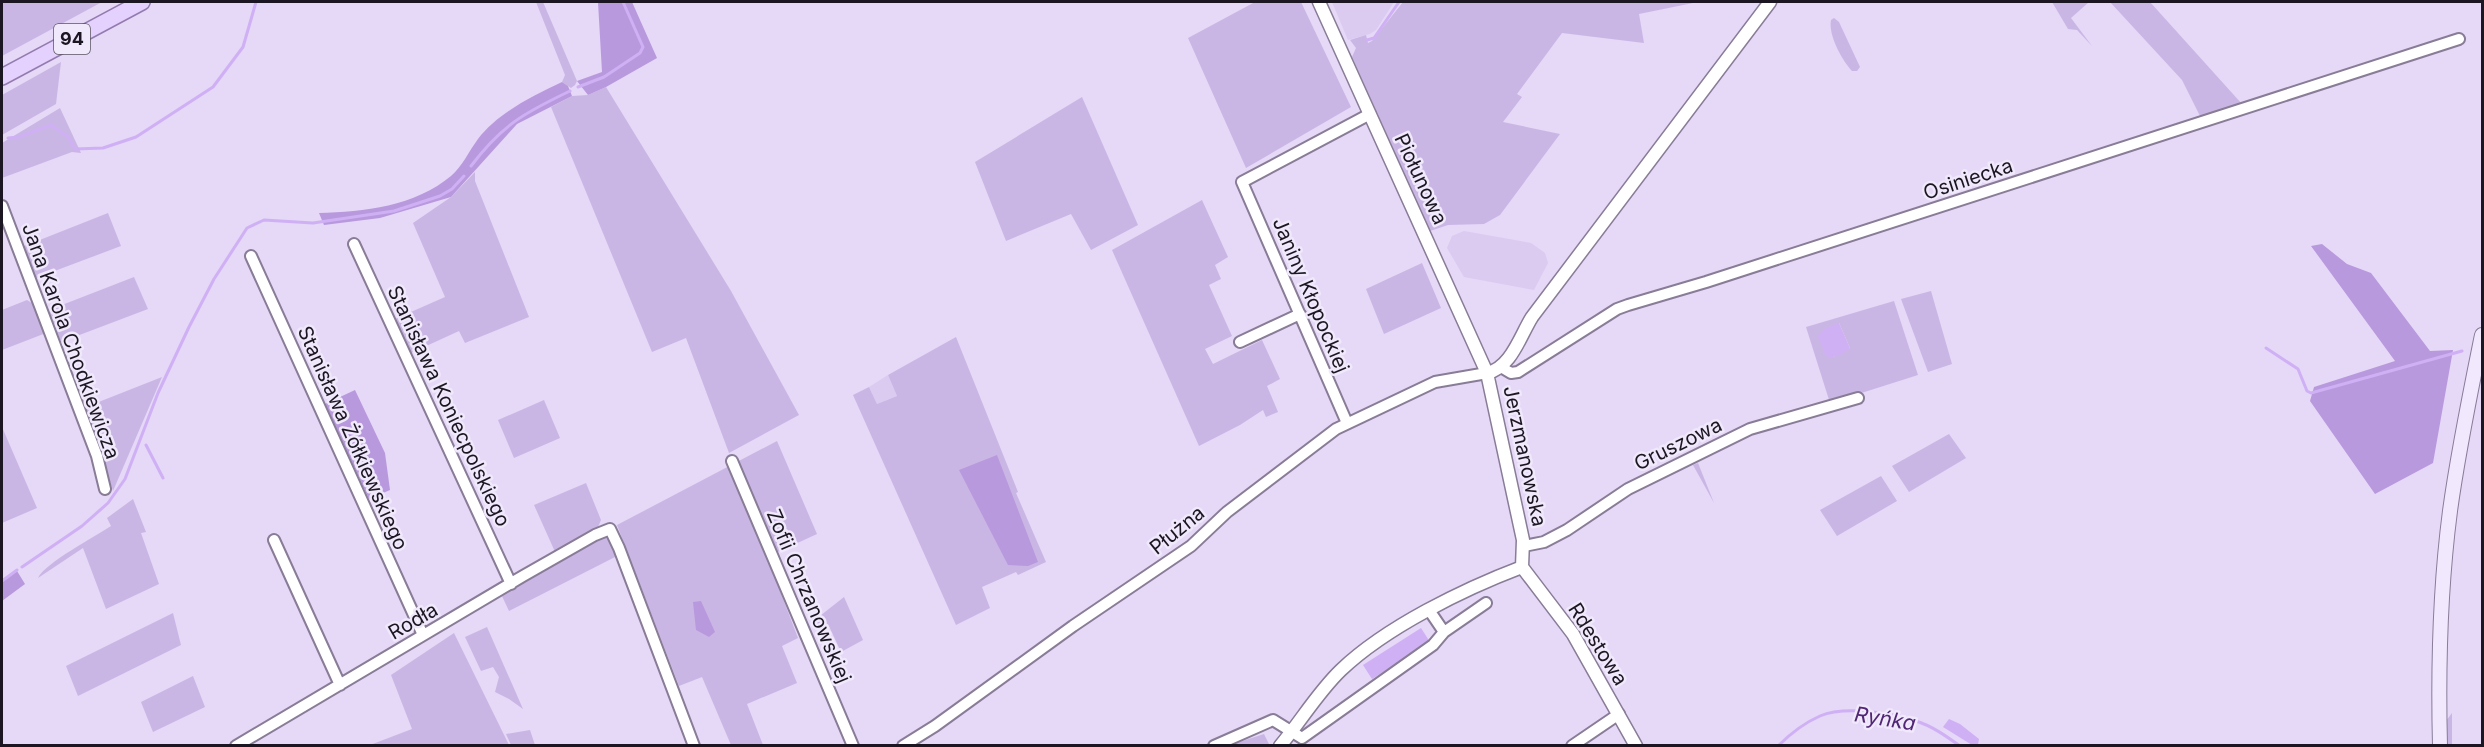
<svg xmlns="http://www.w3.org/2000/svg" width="2484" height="747" font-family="Inter,sans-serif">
  <rect width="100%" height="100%" fill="#e6d8f7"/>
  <path fill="#dbcbf0" d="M1332,2H1394L1376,30L1370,34L1348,40Z
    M1464,231L1531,243L1545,253L1548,263L1534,290L1464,277L1447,248L1452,236Z
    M888,375L897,396L877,404L869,387Z"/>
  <path fill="#cab6e4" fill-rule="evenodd" d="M2,2H102L2,56Z
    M536,2H543L577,81L575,85L571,88L562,82L565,75Z
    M1255,2H1301L1351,107L1246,168L1188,38Z
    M1403,2H1698L1639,14L1644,43L1562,33L1517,94L1522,97L1503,122L1560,134L1500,215L1484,224L1448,225L1430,231L1352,57L1356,48L1350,40L1366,35L1368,43L1372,41Z
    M2052,2H2089L2071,18L2092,46L2077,30L2068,29Z
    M2110,2H2150L2242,104L2201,118L2182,80Z
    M1834,18L1839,22L1860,67L1857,71H1852C1842,60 1828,35 1831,20Z
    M61,62L56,104L2,135V95Z
    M606,87L731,291L799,415L729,453L686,338L652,352L551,107L572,96L588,95Z
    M1082,97L1138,225L1091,250L1071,214L1006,241L975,162Z
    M60,108L81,153L72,152L2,178V143Z
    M475,172V181L529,317L465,343L459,331L411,353L395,319L445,297L413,223L451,197Z
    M1202,200L1228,257L1215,265L1221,279L1209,285L1232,336L1205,349L1213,364L1262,340L1280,379L1267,386L1278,412L1266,417L1263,410L1240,425L1199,446L1112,250Z
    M108,213L121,246L36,278L34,275L22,247Z
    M1422,263L1441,308L1384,334L1366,289Z
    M134,277L148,309L61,342L49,310Z
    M1931,291L1952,364L1928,372L1901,299Z
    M27,300L35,305L46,333L2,350V310Z
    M1894,301L1918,375L1830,403L1806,327ZM1839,323L1850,348L1833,357Z
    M956,337L1018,492L1016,493L1046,562L1018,575L1016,572L982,587L990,608L956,625L853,395L869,387L877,404L897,396L888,375Z
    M162,377L113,491L103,460L106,445L103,440L95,437L86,407Z
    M544,400L560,438L514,458L498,420Z
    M2,427L37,508L2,523Z
    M1949,434L1966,458L1909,492L1892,466Z
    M777,441L817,534L767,557L798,638L782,646L797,683L747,704L763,745H731L702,677L679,686L617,525Z
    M1698,463L1714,503L1693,465Z
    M1881,476L1897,501L1837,536L1820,510Z
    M586,483L601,520L598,527L556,554L534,505Z
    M133,499L146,532L141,533L159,584L106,609L83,548L38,578C45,563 96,536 111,526L107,518Z
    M608,533L617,556L509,611L501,594Z
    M844,597L863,640L841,652L828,624L815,630L811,623Z
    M173,613L181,645L78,696L66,666Z
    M487,627L523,709L509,699L495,692L499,677L493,667L481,671L465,637Z
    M454,633L509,745H370L412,729L391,675Z
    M193,676L205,707L153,732L141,702Z
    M2452,713V745H2447L2446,721Z
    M530,730L535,745H511L506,734Z
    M1264,734L1270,746H1227Z"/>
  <path fill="#b899dd" d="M598,2H632L657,58L606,87L588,95L577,81L602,72Z
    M562,82L568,86L572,96L517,124L451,197L380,218L324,225L319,213C364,212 415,206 451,176C462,167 469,151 478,139C498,113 532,96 562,82Z
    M2322,244L2347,264L2371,273L2430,351L2453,350L2433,463L2375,494L2310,401L2314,387L2395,361L2311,246Z
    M355,390L385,453L390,490L369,499L325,404Z
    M997,455L1038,562L1028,566L1008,565L959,470Z
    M17,571L25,584L2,601V582Z
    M701,601L715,632L709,637L696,630L693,602Z"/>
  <path fill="#cfb0f5" d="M1839,323L1850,348L1842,354L1830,358L1825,354L1818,336L1824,329Z
    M1421,628L1430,642L1372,679L1363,665Z
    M1949,719L1960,724L1979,739L1978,745H1972L1943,727Z"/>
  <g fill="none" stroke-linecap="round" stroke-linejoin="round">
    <path stroke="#cfb0f5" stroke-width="3" d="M1367,40L1374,38L1399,2
      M578,87L604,77L640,53L643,47L623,2
      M8,138L19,137L51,125L68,137L75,149L103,148L136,137L213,87L243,47L256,2
      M471,166C502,125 524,113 570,91
      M2266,348L2298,369L2307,391L2311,393L2462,351
      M146,445L163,478
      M22,567L82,526L108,503L125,479L158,393L189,327L214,279L247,228L264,220L313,223L394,211L440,196L452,189L464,176
      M2,581L17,570
      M1778,746C1790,734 1804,723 1820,716C1843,706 1892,712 1916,721C1932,726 1946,736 1960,746"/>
    <defs>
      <path id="minor" d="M2,206L97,456L105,489
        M354,244L511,584
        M251,256L423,635
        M1240,342L1300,314
        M1501,367L1511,373L1518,372L1617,309L1628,305L1706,282L2459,39
        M1347,423L1242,182L1370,114
        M732,461L853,746
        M274,540L340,685
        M1524,546L1544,542L1567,530L1628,489L1750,429L1858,398
        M1429,610L1444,632
        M236,746L523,576L595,535L610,529L619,548L694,746
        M903,746L935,726L1073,626L1191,546L1227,512L1336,429L1435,382L1487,373
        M1214,746L1273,720L1302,738L1433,645L1444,632L1486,603
        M1572,746L1619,714"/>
      <path id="tertiary" d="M1319,2L1487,373L1523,540L1522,567
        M1487,373C1511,368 1520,336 1532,317L1770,2
        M1522,567L1573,634L1636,746
        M1280,746C1301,721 1318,692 1341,670C1386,627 1464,589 1522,567"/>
      <path id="secondary" d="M2440,746C2438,668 2440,588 2450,511C2458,452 2470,394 2482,335"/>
      <path id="primary" d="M2,77L142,2"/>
    </defs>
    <use href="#minor" stroke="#887c97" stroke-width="14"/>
    <use href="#tertiary" stroke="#887c97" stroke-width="15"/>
    <use href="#secondary" stroke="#887c97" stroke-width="16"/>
    <use href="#primary" stroke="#937baf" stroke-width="18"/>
    <use href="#minor" stroke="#fff" stroke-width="10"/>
    <use href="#tertiary" stroke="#fff" stroke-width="12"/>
    <use href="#secondary" stroke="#f2e8fe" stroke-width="14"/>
    <use href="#primary" stroke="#e5d1fd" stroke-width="15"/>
  </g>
  <g text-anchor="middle" stroke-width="5" stroke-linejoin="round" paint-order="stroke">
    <rect fill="#f0e8fb" stroke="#5b5562" stroke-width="1.5" x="54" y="24" width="36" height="30" rx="4.5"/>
    <g font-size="18" font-weight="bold" fill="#1b1621">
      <text x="72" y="45">94</text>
    </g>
    <g font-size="20" fill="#1b1621" stroke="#f0e8fb">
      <text transform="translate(1421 179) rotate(65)" y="7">Piołunowa</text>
      <text transform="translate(1968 179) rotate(-18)" y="7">Osiniecka</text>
      <text transform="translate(1311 295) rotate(67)" y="7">Janiny Kłopockiej</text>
      <text transform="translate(71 341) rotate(70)" y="7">Jana Karola Chodkiewicza</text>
      <text transform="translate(449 406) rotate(65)" y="7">Stanisława Koniecpolskiego</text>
      <text transform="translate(353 438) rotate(66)" y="7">Stanisława Żółkiewskiego</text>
      <text transform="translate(1678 444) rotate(-26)" y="7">Gruszowa</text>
      <text transform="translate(1525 456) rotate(78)" y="7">Jerzmanowska</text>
      <text transform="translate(1177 530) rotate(-39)" y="7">Płużna</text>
      <text transform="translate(809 596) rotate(67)" y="7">Zofii Chrzanowskiej</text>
      <text transform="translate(413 621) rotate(-30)" y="7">Rodła</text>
      <text transform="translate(1598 644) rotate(58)" y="7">Rdestowa</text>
    </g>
    <g font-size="21" font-style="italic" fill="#502675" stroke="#f0e8fb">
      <text transform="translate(1885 719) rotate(9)" y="7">Ryńka</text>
    </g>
  </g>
  <rect width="2484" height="747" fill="none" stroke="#1b1621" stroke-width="6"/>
</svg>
